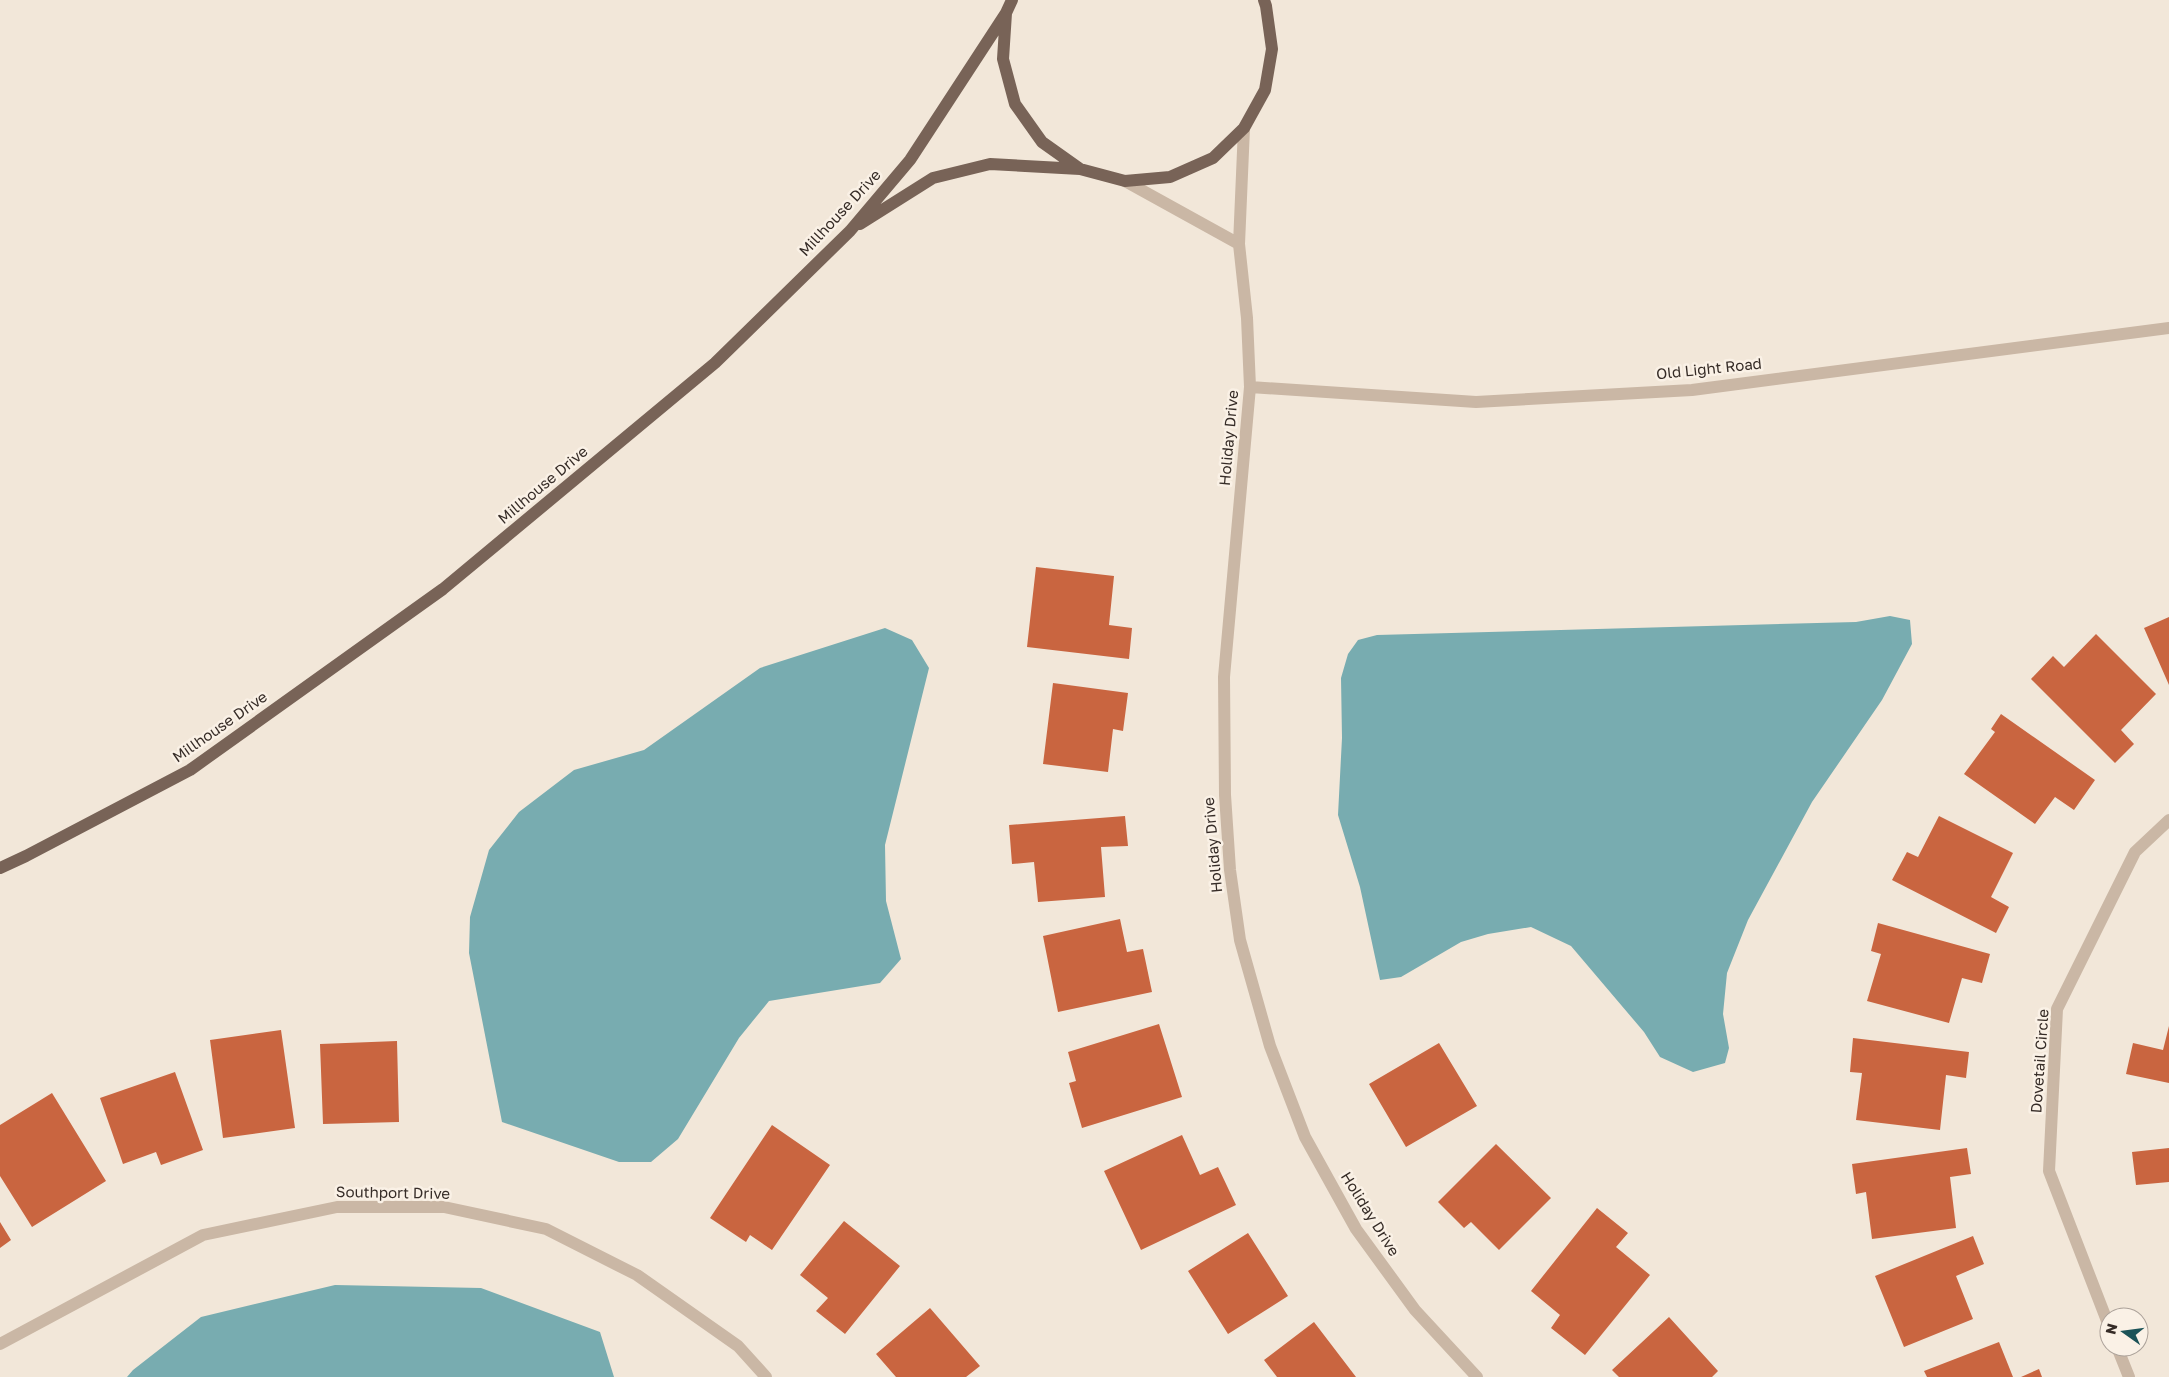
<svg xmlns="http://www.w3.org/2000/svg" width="2169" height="1377" font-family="'Golos Text',sans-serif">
  <rect width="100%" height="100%" fill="#f2e7d9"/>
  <path fill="#78acb0" d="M1890,616L1910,620L1912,644L1882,700L1812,802L1748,920L1727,973L1723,1014L1729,1048L1725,1063L1693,1072L1660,1057L1644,1032L1571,946L1531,927L1488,934L1461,942L1401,977L1380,980L1360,887L1338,815L1342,738L1341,678L1348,654L1358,640L1377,635L1856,622Z
    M885,628L912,640L929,668L885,845L886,901L901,959L880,983L769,1001L739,1038L678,1139L651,1162H619L502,1122L469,953L470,917L489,850L519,812L574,770L644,750L760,668Z
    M335,1285L481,1288L600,1332L614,1377H127L133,1370L201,1317Z"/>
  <path fill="#c96540" d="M1036,567L1114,576L1109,625L1132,628L1129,659L1027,647Z
    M2169,617V685L2144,628Z
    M2096,634L2156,694L2121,730L2134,744L2115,763L2031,679L2053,656L2064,667Z
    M1053,683L1128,693L1123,731L1113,729L1108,772L1043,764Z
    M2001,714L2095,780L2074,810L2055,797L2035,824L1964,774L1995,732L1991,729Z
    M1125,816L1128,846L1101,847L1105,897L1038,902L1034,862L1012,864L1009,825Z
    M1939,816L2013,853L1991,897L2009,907L1996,933L1892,880L1907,852L1918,857Z
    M1120,919L1127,952L1143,949L1152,992L1058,1012L1043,936Z
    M1878,923L1990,954L1982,983L1962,978L1949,1023L1867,1001L1881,954L1871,951Z
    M1159,1024L1182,1097L1082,1128L1069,1083L1076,1081L1068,1052Z
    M2169,1026V1083L2126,1074L2133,1043L2163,1050Z
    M281,1030L295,1128L223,1138L210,1040Z
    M1853,1038L1969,1052L1966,1078L1946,1075L1940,1130L1856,1120L1862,1073L1850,1072Z
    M397,1041L399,1122L323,1124L320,1044Z
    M1439,1043L1477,1106L1406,1147L1369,1084Z
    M175,1072L203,1150L161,1165L156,1152L123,1164L100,1098Z
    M52,1093L106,1181L32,1227L0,1176V1125Z
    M772,1125L830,1165L772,1250L750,1235L746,1242L710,1218Z
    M1182,1135L1200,1175L1218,1167L1236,1205L1141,1250L1104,1171Z
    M1496,1144L1551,1198L1499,1250L1471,1222L1464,1228L1438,1202Z
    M1967,1148L1971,1174L1950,1177L1956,1228L1872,1239L1866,1192L1856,1194L1852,1164Z
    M2169,1148V1182L2136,1185L2132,1152Z
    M1597,1208L1628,1233L1616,1247L1650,1275L1585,1355L1551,1328L1560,1315L1531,1291Z
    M844,1221L900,1266L845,1334L816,1311L828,1298L800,1275Z
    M0,1222L11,1240L0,1248Z
    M1248,1233L1288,1296L1228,1334L1188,1271Z
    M1973,1236L1984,1264L1956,1276L1973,1319L1904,1347L1875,1276Z
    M930,1308L980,1366L966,1377H896L876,1354Z
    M1669,1317L1718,1371L1712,1377H1619L1612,1370Z
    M1314,1322L1356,1377H1277L1264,1360Z
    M1999,1342L2013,1377H1927L1924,1371Z
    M2039,1369L2042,1377H2021Z"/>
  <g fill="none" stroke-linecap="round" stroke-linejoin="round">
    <path stroke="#cab7a5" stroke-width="12" d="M1244,128L1239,244L1247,318L1250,387L1224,677L1225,795L1230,870L1240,940L1270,1046L1305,1137L1356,1229L1415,1310L1477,1377
      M1125,181L1239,244
      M1250,387L1476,402L1692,390L2169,328
      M2109,1326L2049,1171L2057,1009L2135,852L2169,820
      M0,1344L203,1235L337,1207H444L546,1229L637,1275L738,1346L766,1377
      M2117,1347L2129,1377"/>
    <path stroke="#786357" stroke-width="12" d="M1012,0L1006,13L1003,59L1015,104L1042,142L1080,169L1125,181L1170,177L1213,158L1244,128L1265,90L1272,49L1266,6L1264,0
      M860,224L933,178L990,164L1080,169
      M0,868L26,856L190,770L443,589L715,363L850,231L910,160L1006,13"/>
  </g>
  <g text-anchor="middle" stroke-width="5" stroke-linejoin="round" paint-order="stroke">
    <g font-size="15" fill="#362c27" stroke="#faf1e6">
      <text transform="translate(840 213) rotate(-47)" y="5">Millhouse Drive</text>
      <text transform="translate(1709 369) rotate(-6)" y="5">Old Light Road</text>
      <text transform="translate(1229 438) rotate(-85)" y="5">Holiday Drive</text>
      <text transform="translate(543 485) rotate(-40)" y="5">Millhouse Drive</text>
      <text transform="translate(220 727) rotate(-35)" y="5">Millhouse Drive</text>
      <text transform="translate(1213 845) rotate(-95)" y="5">Holiday Drive</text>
      <text transform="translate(2040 1061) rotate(-86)" y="5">Dovetail Circle</text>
      <text transform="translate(393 1193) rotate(1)" y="5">Southport Drive</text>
      <text transform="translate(1370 1214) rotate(58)" y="5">Holiday Drive</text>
    </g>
  </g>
  <g transform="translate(2124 1332) rotate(284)"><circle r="24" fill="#faf1e6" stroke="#aca29a"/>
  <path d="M0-4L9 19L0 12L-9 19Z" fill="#1b5358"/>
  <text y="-8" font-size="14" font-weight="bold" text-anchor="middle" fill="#362c27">N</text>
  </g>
</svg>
